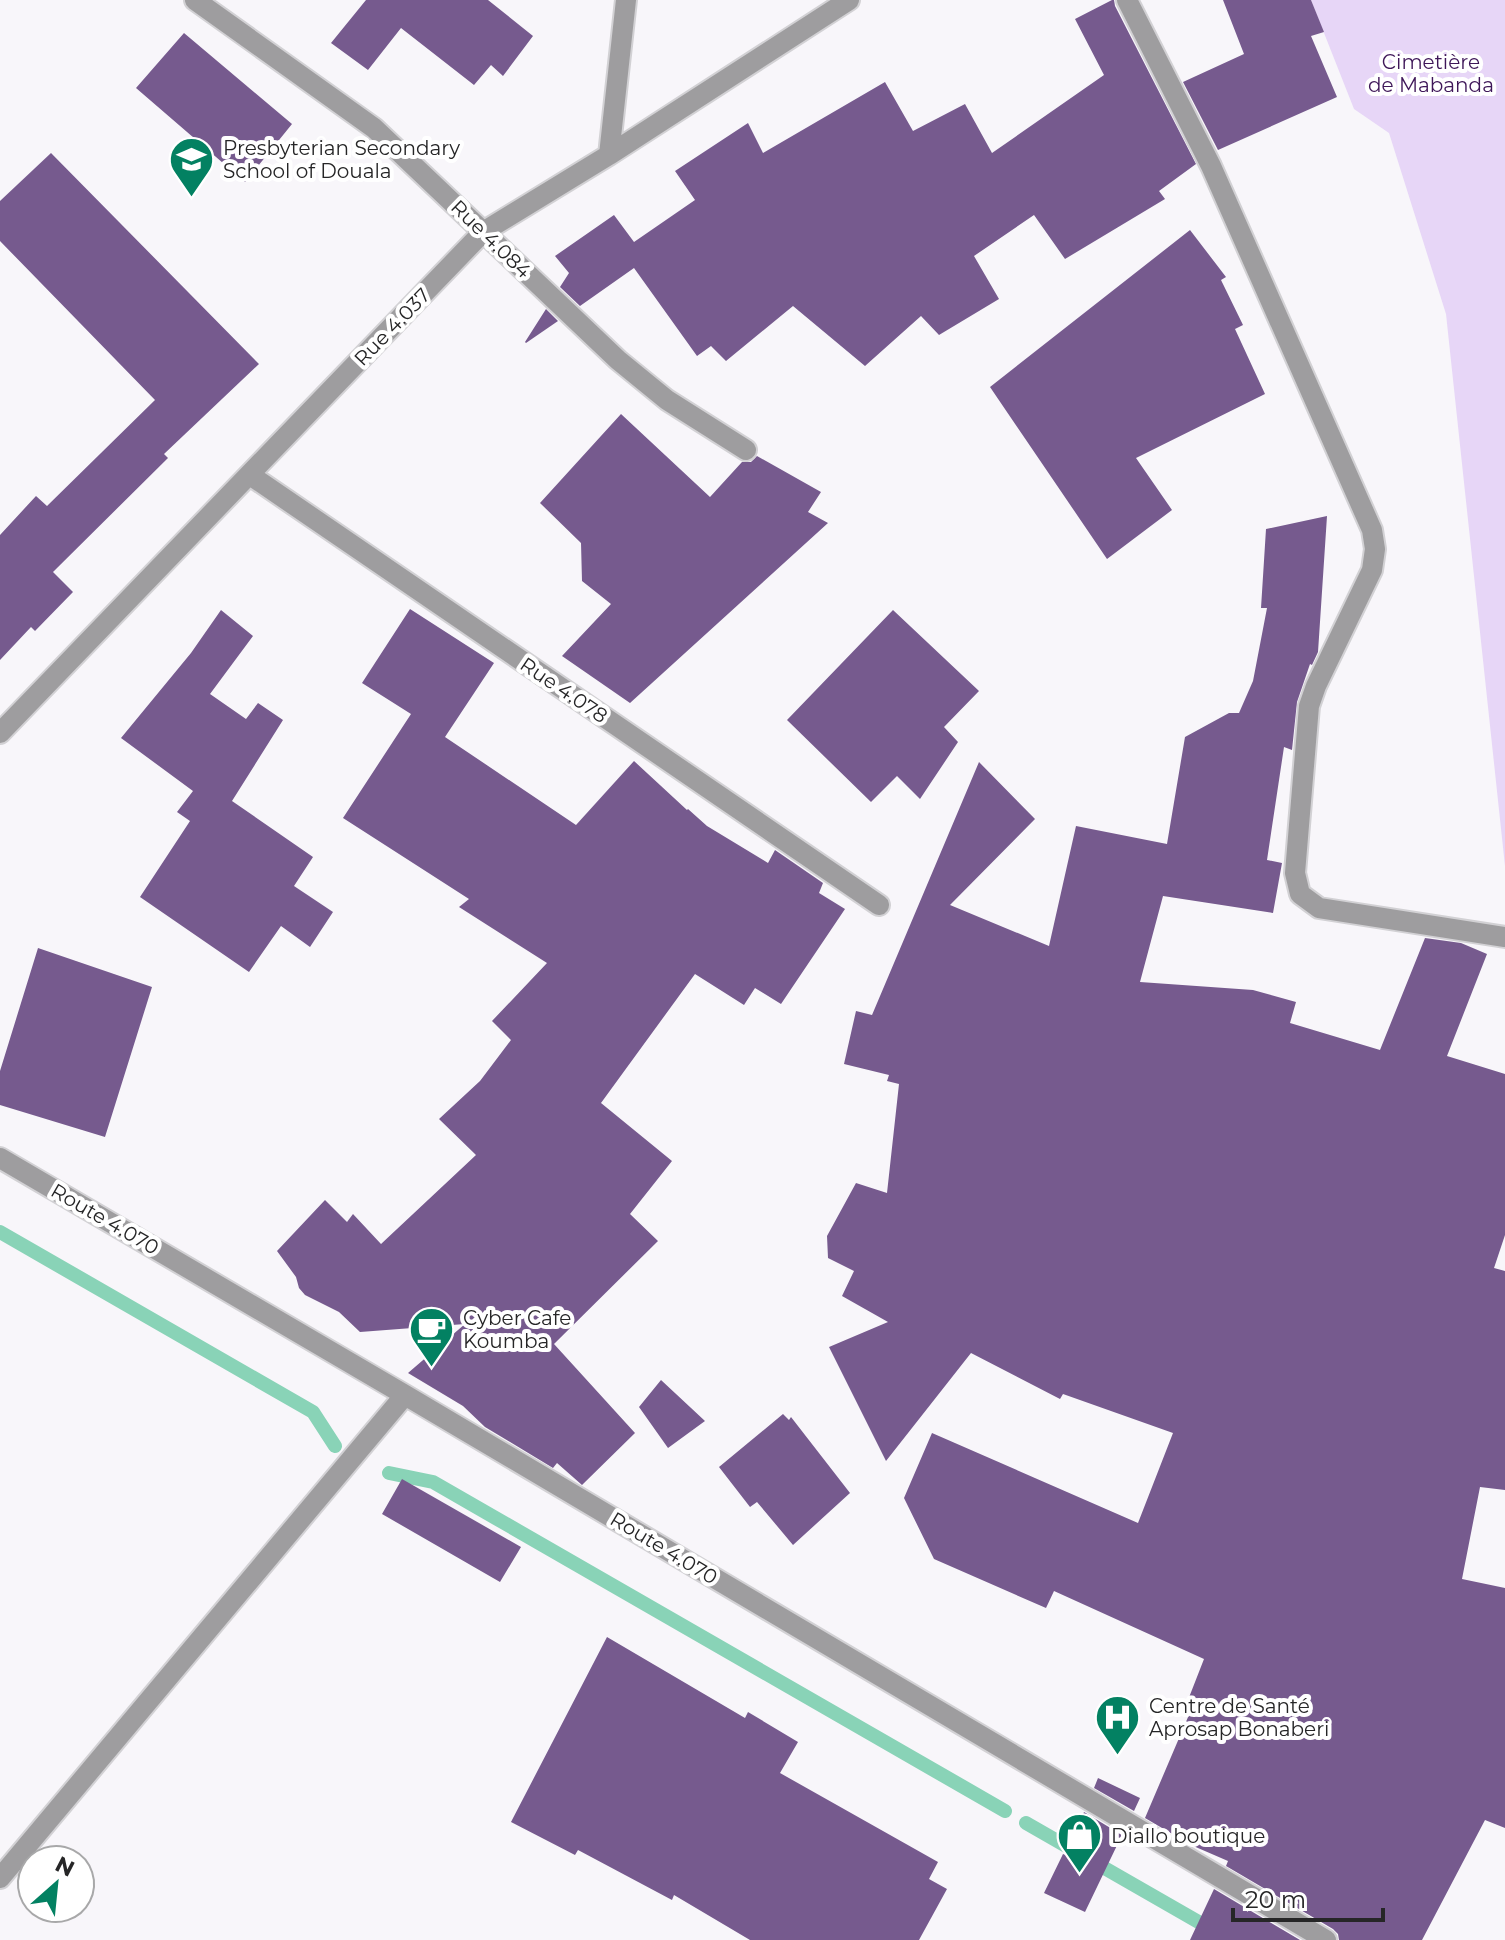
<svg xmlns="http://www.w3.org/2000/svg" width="1505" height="1940" font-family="Montserrat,sans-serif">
  <rect width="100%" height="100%" fill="#f8f6fa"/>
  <path fill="#e7d6f7" d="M1311,0H1505V866L1446,314L1389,133L1354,109Z"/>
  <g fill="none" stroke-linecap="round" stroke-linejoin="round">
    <path stroke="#89d3b7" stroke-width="14" d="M0,1232L313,1412L335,1446
      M389,1473L433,1482L1005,1811
      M1026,1823L1230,1940"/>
  </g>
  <path fill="#765a8e" d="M366,0H488L533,36L503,76L491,65L474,85L401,28L368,70L331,43Z
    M1112,0H1114L1115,6L1196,164L1159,191L1165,199L1065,259L1034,215L974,256L999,299L939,335L921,316L865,366L793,306L726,361L711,346L697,356L634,268L580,306L560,287L569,273L555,256L614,215L634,242L695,200L675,171L748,123L763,153L885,82L913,131L965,104L992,153L1104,75L1075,19Z
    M1223,0H1311L1324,32L1311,36L1337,97L1218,150L1183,82L1244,54Z
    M184,33L292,124L245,182L136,88Z
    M51,153L259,364L164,454L168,458L53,572L73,592L35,631L31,627L0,660V535L36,496L47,506L155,400L0,241V201Z
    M1190,230L1226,277L1221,280L1243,325L1235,329L1265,394L1136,458L1172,510L1107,559L990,387Z
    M546,309L558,321L526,343L525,342Z
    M621,414L710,497L742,462H751L757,456L821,492L808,512L828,523L630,703L562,656L611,604L582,581L581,543L540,503Z
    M1327,516L1318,652L1312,665L1310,664L1297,702L1292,750L1284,747L1267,860L1282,863L1273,913L1163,896L1140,982L1253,990L1296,1002L1290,1023L1380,1050L1425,938L1461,943L1487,954L1447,1056L1505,1074V1235L1494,1268L1505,1271V1490L1480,1487L1462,1579L1505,1588V1828L1485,1820L1422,1940H1339L1338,1934L1333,1929L1226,1866L1228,1861L1191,1845L1145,1818L1194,1703L1188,1700L1204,1659L1054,1591L1046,1608L934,1559L904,1498L932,1433L1138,1523L1173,1433L1063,1394L1060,1399L971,1353L886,1461L829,1347L888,1322L842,1296L854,1271L828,1258L827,1236L856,1183L887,1193L899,1084L887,1081L889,1075L844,1064L856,1011L872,1015L979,762L1035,819L950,905L1049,946L1076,826L1167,844L1185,737L1229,713H1239L1253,681L1267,608H1261L1266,529Z
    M410,609L494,663L445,737L576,825L634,761L687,810L688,809L707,826L768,863L775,850L823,883L819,893L845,909L781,1004L755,988L744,1005L695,974L601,1103L672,1161L630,1214L658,1241L554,1344L635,1433L582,1485L557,1463L553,1468L485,1427L463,1406L408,1373L465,1324L360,1332L339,1312L305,1295L299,1288L296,1277L277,1251L325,1200L347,1222L353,1214L381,1244L476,1155L439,1119L480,1081L511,1040L492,1021L547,963L459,907L469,899L343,818L411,714L362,683Z
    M221,610L253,636L210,694L246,719L258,703L283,720L232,801L313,857L294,886L333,912L310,947L281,926L249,972L140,897L190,821L177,812L193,791L121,738L191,653Z
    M893,610L979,691L944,727L958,742L920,799L897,776L871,802L787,720Z
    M38,948L152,987L105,1137L0,1105V1071Z
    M661,1380L705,1421L668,1448L639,1407Z
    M783,1414L789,1420L791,1417L850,1493L793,1545L757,1502L750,1507L719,1467Z
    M402,1479L521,1547L500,1582L382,1514Z
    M607,1637L745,1718L748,1712L798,1742L780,1773L938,1862L929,1879L947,1889L919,1940H750L674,1895L672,1900L578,1850L575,1855L511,1822Z
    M1098,1778L1140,1798L1134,1811L1094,1788Z
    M1084,1812L1122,1835L1085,1912L1044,1893L1063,1854L1066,1855Z
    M1214,1889L1300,1940H1190Z"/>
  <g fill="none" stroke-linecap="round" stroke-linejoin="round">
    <defs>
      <path id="minor" d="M195,0L374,128L618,360L667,400L746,450
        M1127,0L1211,166L1372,530L1375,549L1372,570L1316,686L1309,706L1295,873L1300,894L1319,908L1505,937
        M609,155L626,0
        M250,475L879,905
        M0,733L483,232L609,155L849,0
        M0,1158L405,1395L1326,1940
        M0,1878L405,1395"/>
    </defs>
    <use href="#minor" stroke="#d2d1d4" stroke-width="24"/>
    <use href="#minor" stroke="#9e9d9f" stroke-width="20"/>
  </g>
  <defs>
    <symbol id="school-pin" viewBox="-11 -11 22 30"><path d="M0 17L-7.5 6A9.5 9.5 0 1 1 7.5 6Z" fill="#038162" stroke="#fff"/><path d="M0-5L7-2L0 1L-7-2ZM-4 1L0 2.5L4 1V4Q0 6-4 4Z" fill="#fff"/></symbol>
    <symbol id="cafe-pin" viewBox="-11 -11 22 30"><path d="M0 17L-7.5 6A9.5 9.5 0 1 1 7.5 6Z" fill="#038162" stroke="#fff"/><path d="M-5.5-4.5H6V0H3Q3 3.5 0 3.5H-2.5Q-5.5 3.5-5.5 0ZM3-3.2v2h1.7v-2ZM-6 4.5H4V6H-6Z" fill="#fff"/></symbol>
    <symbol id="hospital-pin" viewBox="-11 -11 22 30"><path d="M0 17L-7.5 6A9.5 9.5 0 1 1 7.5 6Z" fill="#038162" stroke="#fff"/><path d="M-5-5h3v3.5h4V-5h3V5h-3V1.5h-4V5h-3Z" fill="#fff"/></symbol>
    <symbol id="shop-pin" viewBox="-11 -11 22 30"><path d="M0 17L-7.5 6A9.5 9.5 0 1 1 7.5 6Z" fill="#038162" stroke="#fff"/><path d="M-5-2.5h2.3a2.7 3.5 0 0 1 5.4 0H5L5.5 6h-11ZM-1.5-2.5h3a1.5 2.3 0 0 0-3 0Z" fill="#fff"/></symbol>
  </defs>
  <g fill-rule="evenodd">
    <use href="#school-pin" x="166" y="134" width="51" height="69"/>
    <use href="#cafe-pin" x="406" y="1304" width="51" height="69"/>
    <use href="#hospital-pin" x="1092" y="1692" width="51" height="69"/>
    <use href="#shop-pin" x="1054" y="1810" width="51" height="69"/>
  </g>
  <g text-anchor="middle" stroke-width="8" stroke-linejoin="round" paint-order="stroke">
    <g font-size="20" fill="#3e1658" stroke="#fff">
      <text x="1431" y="69">Cimetière<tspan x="1431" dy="23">de Mabanda</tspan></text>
    </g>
    <g font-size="20" fill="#262627" stroke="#fff" text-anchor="start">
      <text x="223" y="155">Presbyterian Secondary<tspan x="223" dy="23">School of Douala</tspan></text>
      <text x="463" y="1325">Cyber Cafe<tspan x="463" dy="23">Koumba</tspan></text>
      <text x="1149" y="1713">Centre de Santé<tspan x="1149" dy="23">Aprosap Bonaberi</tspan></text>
      <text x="1111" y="1843">Diallo boutique</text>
    </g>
    <g font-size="20" fill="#262627" stroke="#fff">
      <text transform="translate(491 239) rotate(44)" y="7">Rue 4.084</text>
      <text transform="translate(392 327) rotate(-46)" y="7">Rue 4.037</text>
      <text transform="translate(564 690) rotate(34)" y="7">Rue 4.078</text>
      <text transform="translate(105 1219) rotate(30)" y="7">Route 4.070</text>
      <text transform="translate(664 1548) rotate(31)" y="7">Route 4.070</text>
    </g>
  </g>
  <g transform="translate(56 1884) rotate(27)"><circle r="38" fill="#ffffff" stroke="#a8a8a9" stroke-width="2"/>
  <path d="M0-6L14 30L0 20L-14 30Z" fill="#038162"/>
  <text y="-12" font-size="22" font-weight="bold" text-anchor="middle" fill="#262627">N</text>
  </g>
  <path d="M1233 1908v12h150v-12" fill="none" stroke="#262627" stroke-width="4"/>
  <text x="1245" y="1908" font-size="24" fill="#262627" stroke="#ffffff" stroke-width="6" paint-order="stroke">20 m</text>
</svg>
